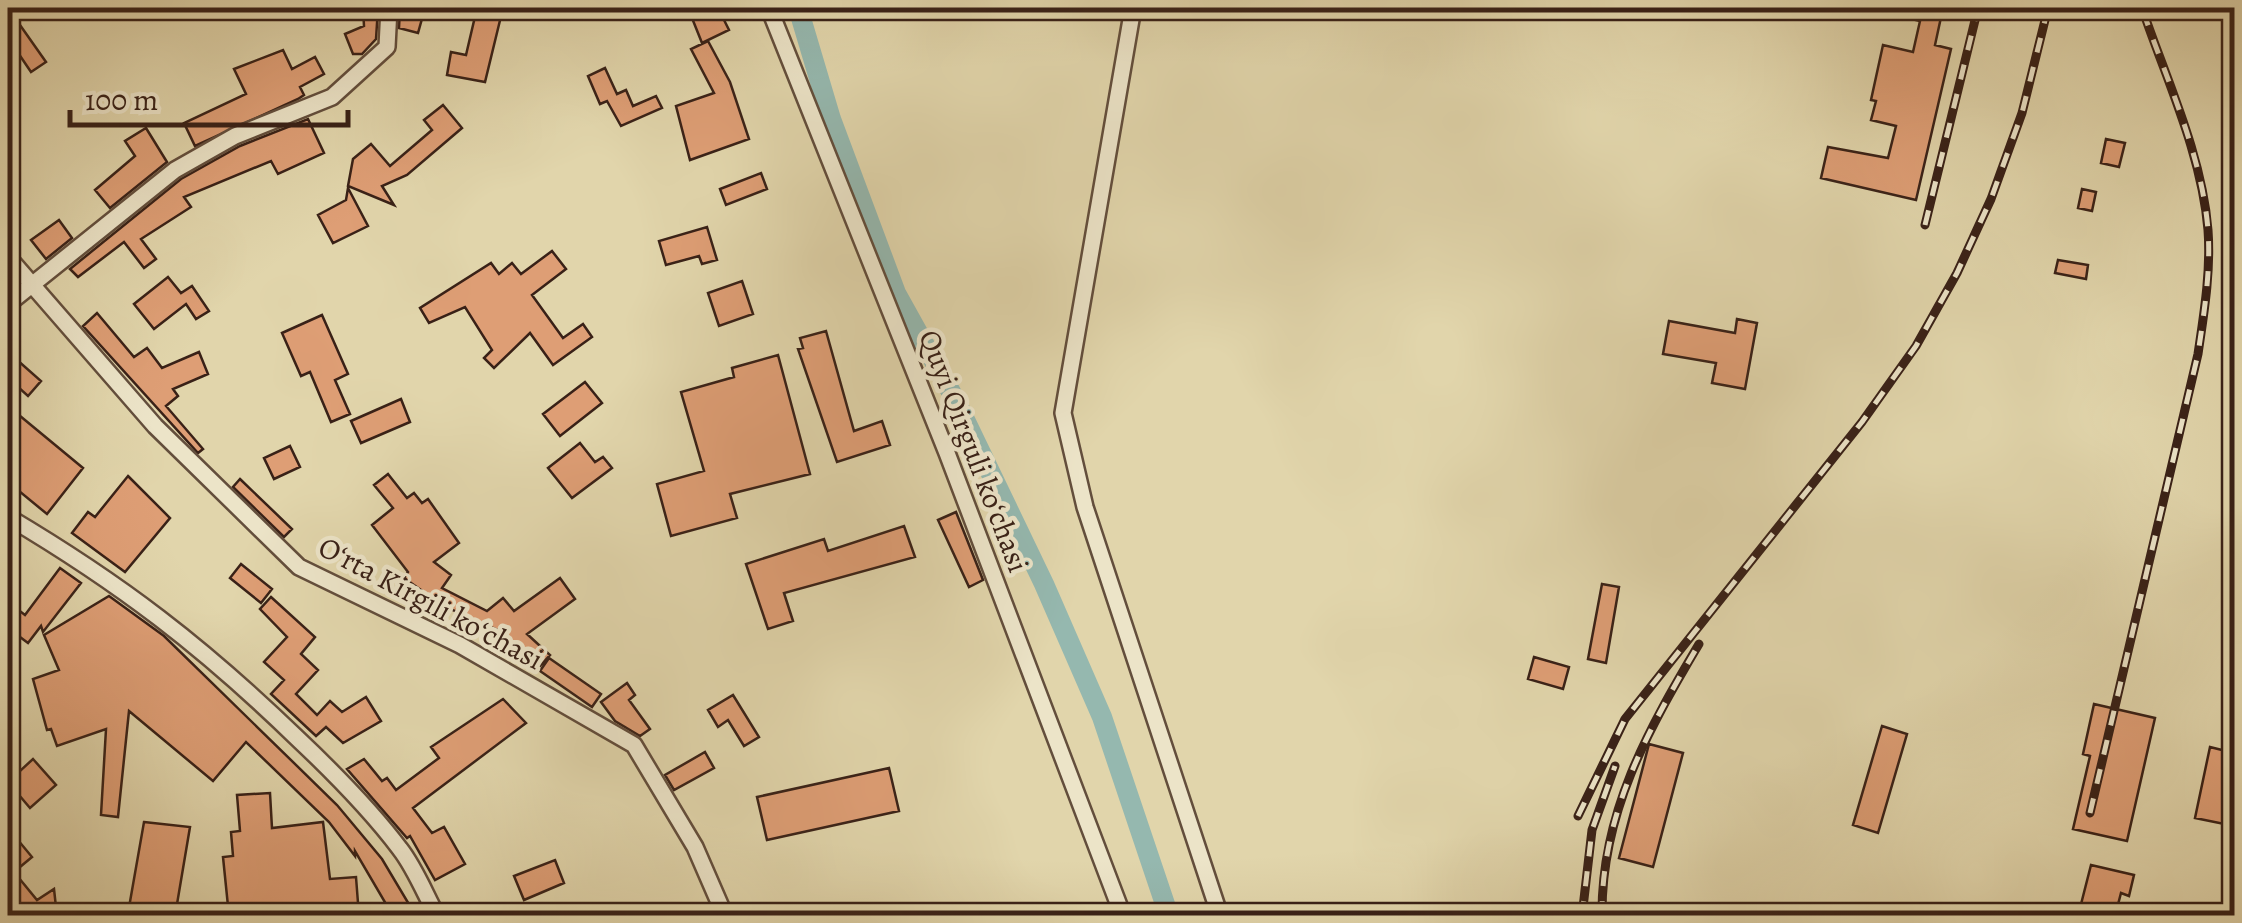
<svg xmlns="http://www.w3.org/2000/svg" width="2242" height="923" font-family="Alegreya,serif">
  <rect width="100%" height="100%" fill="#e1d5ab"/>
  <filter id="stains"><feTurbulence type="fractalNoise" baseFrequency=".002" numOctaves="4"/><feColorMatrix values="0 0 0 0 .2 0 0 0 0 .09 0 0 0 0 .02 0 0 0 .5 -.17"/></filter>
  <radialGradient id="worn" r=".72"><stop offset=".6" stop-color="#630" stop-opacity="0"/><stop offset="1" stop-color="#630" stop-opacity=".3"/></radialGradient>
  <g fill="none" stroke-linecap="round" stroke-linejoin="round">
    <path stroke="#95b8af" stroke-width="20" d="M798,8L831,119L896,293L956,401L1044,584L1102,717L1169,916"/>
  </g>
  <path fill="#de9e75" stroke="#392117" stroke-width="2.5" d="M8,8L46,62L31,72L8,38Z
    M363,8H378L376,39L362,54H353L345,34L364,26Z
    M400,8H425L418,33L399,28Z
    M477,8H503L485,82L447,75L451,52L466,55Z
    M688,8H718L729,30L702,43Z
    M1891,8H1943L1935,45L1951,49L1916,200L1821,178L1828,147L1888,158L1896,126L1871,120L1876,101L1871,100L1883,45L1913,52L1920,21L1890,14Z
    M708,41L730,82L749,139L690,160L676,106L714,93L691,49Z
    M283,50L292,69L315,57L324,74L300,87L304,95L298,99L195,146L184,123L246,94L234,69Z
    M605,68L617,94L626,90L633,106L656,96L662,108L621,126L607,101L600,104L588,76Z
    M443,105L462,128L407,175L382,186L394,205L348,186L353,159L371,144L390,166L432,130L424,120Z
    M308,119L324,153L278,174L271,161L184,197L191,207L141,239L156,259L144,268L124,242L78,277L70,269L181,179L240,146Z
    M146,128L167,162L110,208L95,190L135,156L125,141Z
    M2106,139L2125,143L2119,167L2101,163Z
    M761,173L767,189L726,205L720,189Z
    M348,188L368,226L333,243L318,215L346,200Z
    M2082,189L2096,192L2092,211L2078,208Z
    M59,220L72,238L46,259L31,240Z
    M707,227L717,260L702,264L699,256L666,265L659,241Z
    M552,251L566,269L532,295L563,338L583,324L592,337L553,365L530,333L494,368L484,358L492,350L465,307L429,323L420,308L491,263L499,274L512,263L521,274Z
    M2058,260L2088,265L2086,279L2055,273Z
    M168,277L181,293L192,286L209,311L196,319L186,304L154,329L134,304Z
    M742,281L753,314L719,326L708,293Z
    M97,313L134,357L147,348L162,368L199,352L208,374L173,389L178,396L166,406L203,449L198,453L83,326Z
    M322,315L348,374L335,380L350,414L331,422L310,372L301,376L282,333Z
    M1737,319L1757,323L1745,389L1712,383L1716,363L1663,354L1669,321L1735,333Z
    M826,331L854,431L882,421L890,445L837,462L798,349L803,348L800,338Z
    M778,355L810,474L730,494L737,518L671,536L657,484L704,471L681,392L734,377L732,368Z
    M16,359L41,381L28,396L8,378V368Z
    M585,382L602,403L560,436L543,414Z
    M401,399L410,422L361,443L351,421Z
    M8,406L83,468L47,514L8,482Z
    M580,443L595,462L603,457L612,468L572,498L548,468Z
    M290,446L300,467L274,479L264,458Z
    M388,474L407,498L414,493L422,503L428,499L459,543L434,562L451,575L442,588L487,611L503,598L514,611L560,578L575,599L527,634L550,655L539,667L500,631L444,606L437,619L421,610L428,595L404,578L408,572L372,525L393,508L374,485Z
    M128,476L170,518L125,572L72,533L88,512L95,517Z
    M240,479L292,529L284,537L233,487Z
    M956,512L983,580L969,587L938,520Z
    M904,526L915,557L784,593L793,621L768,629L746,564L824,539L828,551Z
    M241,564L272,589L261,603L230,578Z
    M60,568L81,583L43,632L41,626L28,643L8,628V602L25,615Z
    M1602,584L1619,587L1606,663L1588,659Z
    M109,596L164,636L337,805L382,859L416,916H393L355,851V856L329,822L246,742L213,781L129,711L118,817L101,815L106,729L57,746L51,729L47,730L33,679L59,670L44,635Z
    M271,597L315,637L301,654L318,670L296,694L317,715L330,701L342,712L366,697L381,721L343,743L326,727L316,736L271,694L284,680L264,662L287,637L260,609Z
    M1534,657L1569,667L1563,689L1528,679Z
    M549,658L601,694L592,707L540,671Z
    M627,683L635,695L629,700L650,729L640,736L615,721L601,702Z
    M733,695L759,737L744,746L728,720L718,727L708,710Z
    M503,699L526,723L413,808L432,833L444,827L465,864L435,880L410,836L407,838L347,769L364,759L382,781L387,778L396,790L439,758L431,747Z
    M2094,704L2155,718L2127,841L2073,829L2090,756L2083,754Z
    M1882,726L1907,734L1878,833L1853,825Z
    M1649,744L1683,753L1653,867L1619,858Z
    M2210,747L2234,753V826L2195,818Z
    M705,752L714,768L674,790L665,775Z
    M33,759L56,785L30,808L8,782Z
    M889,768L899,811L767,840L757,797Z
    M270,793L272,828L323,822L330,879L356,877L359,916H229L223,857L233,856L231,832L240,831L237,795Z
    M144,822L190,827L175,916L128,913Z
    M8,828L32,857L14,872L37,900L54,889L57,916H8Z
    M555,860L564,883L524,900L514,876Z
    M2091,865L2134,875L2129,896L2121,893L2115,916H2078Z"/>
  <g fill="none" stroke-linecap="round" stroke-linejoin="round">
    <defs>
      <path id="minor" d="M769,8L947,453L1123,916
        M1133,8L1063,413L1085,507L1220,916
        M8,257L155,426L299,567L460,645L634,745L695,847L725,916
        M8,304L175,170L235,136L332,97L387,47L389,8
        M8,517C121,584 202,646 297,738C333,772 370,809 400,849C415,868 425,894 437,916"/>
    </defs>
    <use href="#minor" stroke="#634e3c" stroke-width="20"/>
    <use href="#minor" stroke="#ece4c8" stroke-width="15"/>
    <defs>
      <path id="rail" d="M1925,225L1978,8
        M2090,813L2198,354C2204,313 2211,271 2208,230C2202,154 2166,79 2142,8
        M1578,816L1625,719L1862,422L1916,346L1957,273L1991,199L2022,113L2048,8
        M1582,916L1592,830L1615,766
        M1602,916C1601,813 1648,730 1699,644"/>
    </defs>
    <use href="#rail" stroke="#392117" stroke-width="9"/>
    <use href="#rail" stroke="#ece4c8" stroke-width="5" stroke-dasharray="15" stroke-linecap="butt"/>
  </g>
  <g text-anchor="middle" stroke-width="9" stroke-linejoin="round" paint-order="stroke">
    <g font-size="30" fill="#392117" stroke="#ece4c8">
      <text transform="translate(974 451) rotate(69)" y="10">Quyi Qirguli koʻchasi</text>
      <text transform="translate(431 603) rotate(28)" y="10">Oʻrta Kirgili koʻchasi</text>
    </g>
  </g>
  <rect width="2242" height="923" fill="none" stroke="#e1d5ab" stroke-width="40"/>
  <rect x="10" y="10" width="2222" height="903" fill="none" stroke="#392117" stroke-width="5"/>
  <rect x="20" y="20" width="2202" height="883" fill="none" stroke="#392117" stroke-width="2.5"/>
  <path d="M70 110v15h278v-15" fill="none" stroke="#392117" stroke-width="5"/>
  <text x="85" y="110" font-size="30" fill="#392117" stroke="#ece4c8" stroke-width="8" paint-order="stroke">100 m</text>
  <rect width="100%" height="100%" filter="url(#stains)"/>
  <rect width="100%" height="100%" fill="url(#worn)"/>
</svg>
